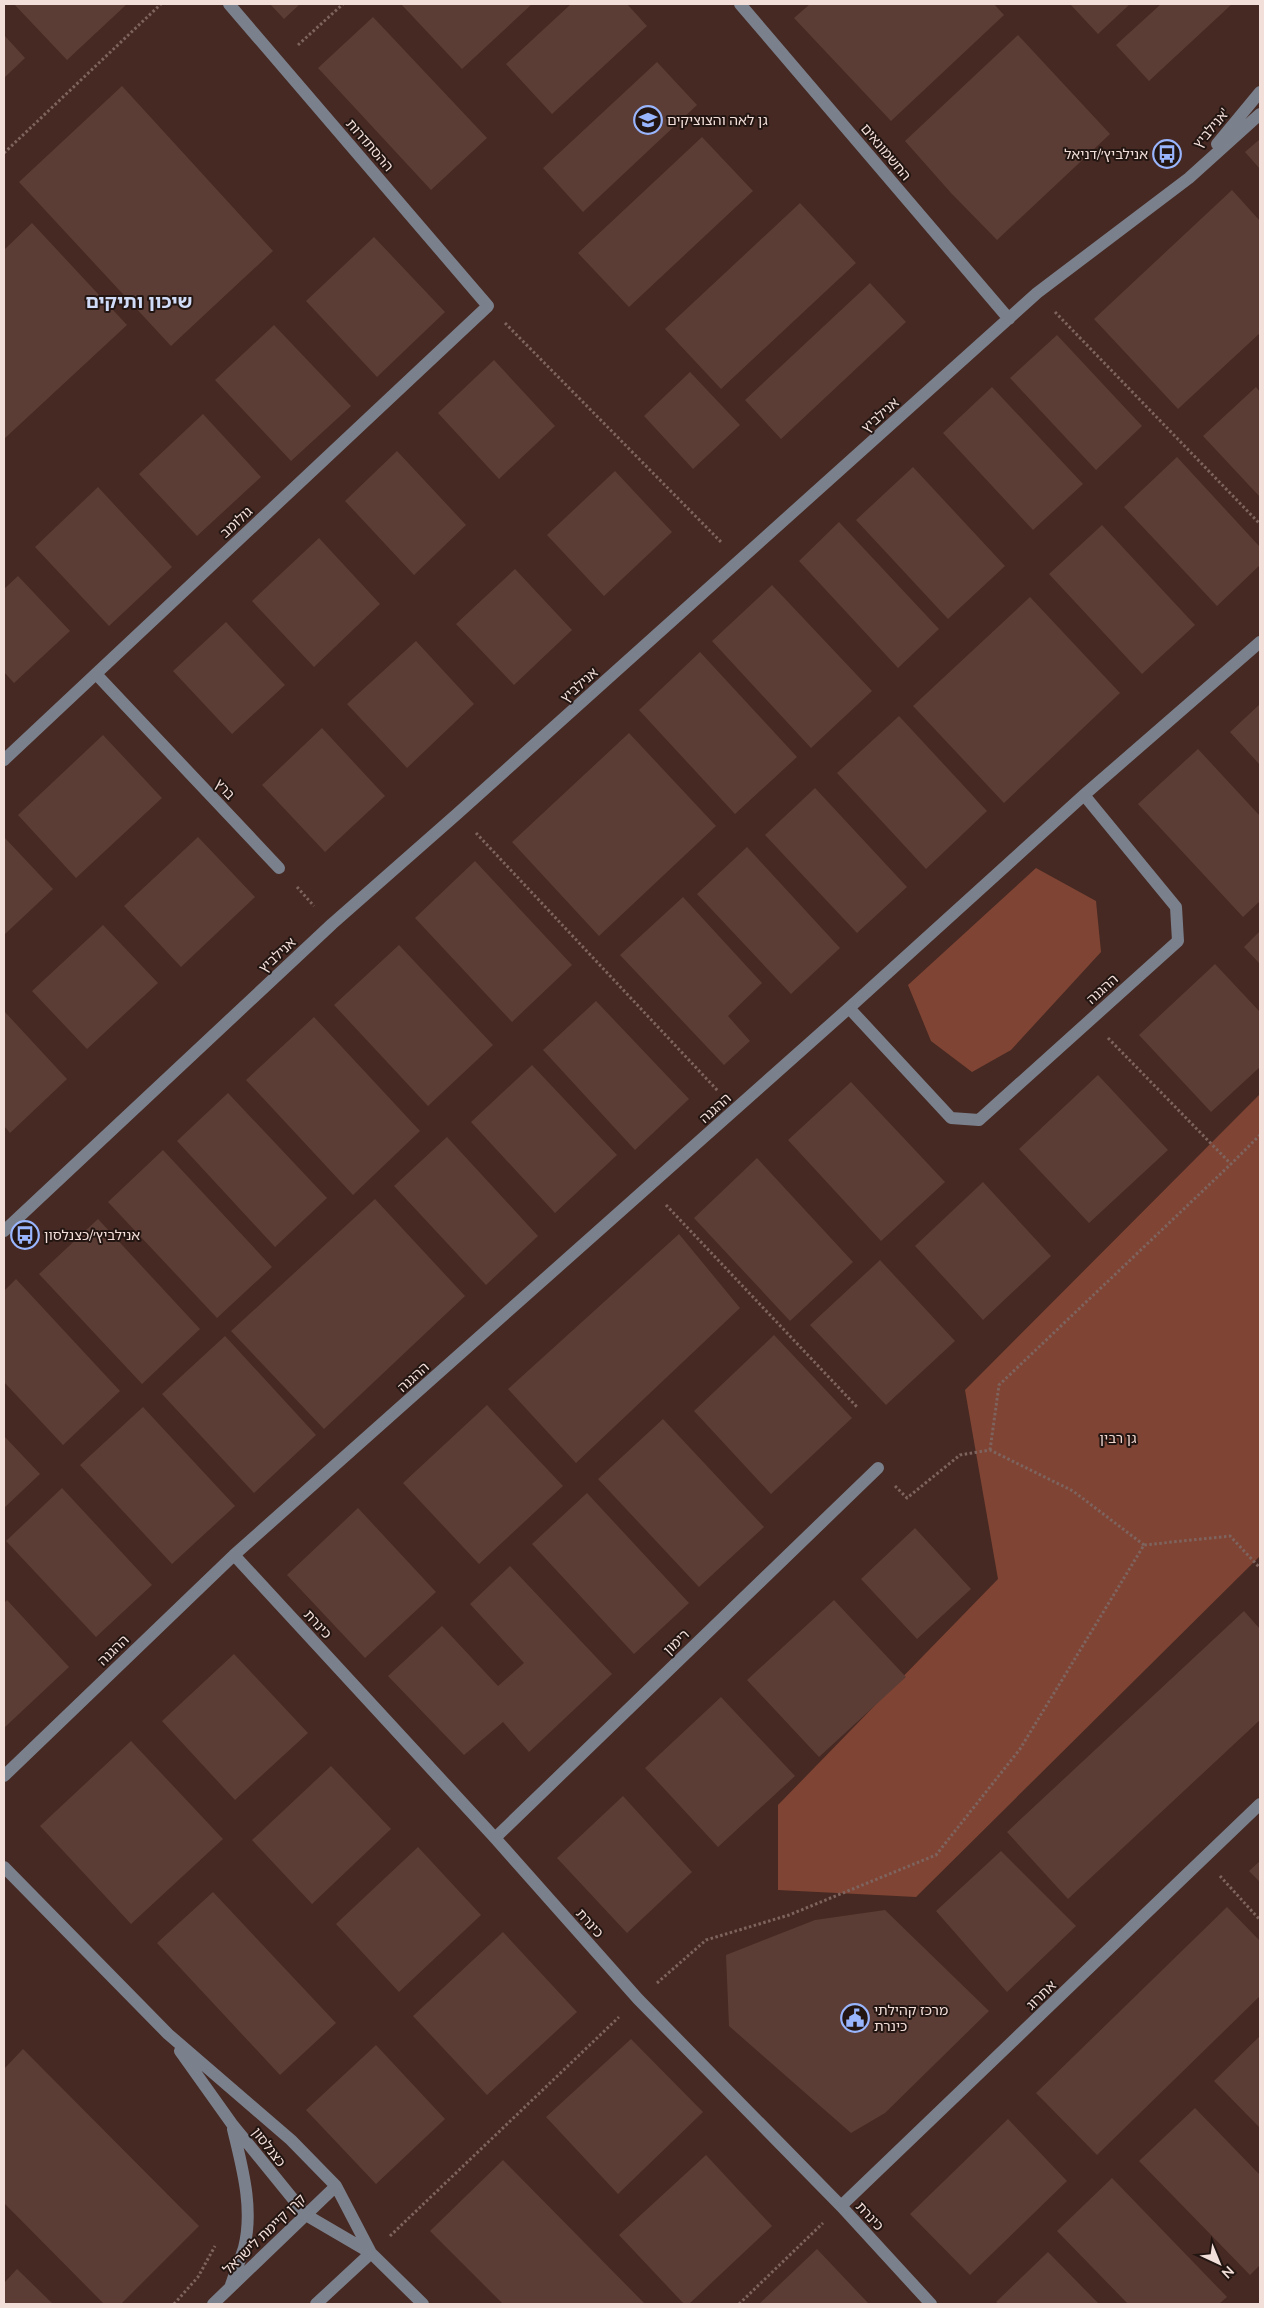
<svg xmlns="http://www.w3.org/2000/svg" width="1264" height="2308" font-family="'Nunito Sans','Noto Sans Hebrew',sans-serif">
  <rect width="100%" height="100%" fill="#462922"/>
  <path fill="#7f4434" d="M1036,868L1096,901L1101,952L1011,1050L972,1072L931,1041L908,985Z
    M1260,1094V1556L916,1897L778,1890V1805L998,1579L965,1390Z"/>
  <path fill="#5c3d35" d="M14,4H127L67,60Z
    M270,4H300L284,19Z
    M401,4H532L462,69Z
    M571,4H627L647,26L552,114L506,64Z
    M810,4H994L1004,15L891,121L794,18Z
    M1070,4H1130L1098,34Z
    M1161,4H1232L1149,81L1116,45Z
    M373,17L487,138L431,190L318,68Z
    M4,35L25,58L4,78Z
    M1018,35L1110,134L997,240L951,193L905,141Z
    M657,62L697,105L583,212L543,168Z
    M122,86L273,251L171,346L19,182Z
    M702,137L753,191L629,307L578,253Z
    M1260,139V169L1245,152Z
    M1232,190L1260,221V333L1178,409L1094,319Z
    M800,203L856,263L721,389L665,329Z
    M32,223L127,325L4,439V250Z
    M374,237L445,312L377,377L306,301Z
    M870,283L906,322L781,439L745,400Z
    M274,325L351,406L291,461L215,380Z
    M1057,335L1142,426L1096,470L1010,378Z
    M494,360L555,426L499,479L438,413Z
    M690,372L740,425L693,469L644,416Z
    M992,387L1083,484L1033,530L943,433Z
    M1256,387L1260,392V497L1203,436Z
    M203,414L261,477L197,536L139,474Z
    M397,451L466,525L414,575L345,501Z
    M1177,457L1260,547V565L1217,606L1124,507Z
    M913,467L1005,566L948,619L856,520Z
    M615,471L672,532L604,596L547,535Z
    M98,487L172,567L109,626L35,547Z
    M839,522L939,629L898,668L799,561Z
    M1102,525L1195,625L1142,674L1049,574Z
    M319,538L380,604L314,667L252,601Z
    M515,569L572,630L514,685L456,624Z
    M18,576L70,631L14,683L4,672V589Z
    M772,585L872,691L811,748L712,641Z
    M1030,597L1120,693L1004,803L913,706Z
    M226,622L285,685L232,734L173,671Z
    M416,641L474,704L407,768L347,704Z
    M700,652L797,757L735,814L639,710Z
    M1260,704V765L1230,732Z
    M899,716L987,811L926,869L837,773Z
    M322,728L385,796L325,852L262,785Z
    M629,733L716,826L599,936L512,842Z
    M103,735L162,798L76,878L18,815Z
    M1198,749L1260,816V901L1243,917L1138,804Z
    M815,788L907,887L857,933L765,835Z
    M4,837L53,889L4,935Z
    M198,837L255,897L181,967L124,906Z
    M747,847L840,948L791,994L697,894Z
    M475,861L572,965L512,1022L415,918Z
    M683,897L762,983L728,1016L750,1041L724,1065L620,955Z
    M103,925L158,983L87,1049L32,991Z
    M1260,931V964L1244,947Z
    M399,945L493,1045L428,1106L334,1005Z
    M1215,964L1260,1012V1067L1211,1112L1139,1035Z
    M596,1001L689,1099L635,1150L543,1050Z
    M4,1011L67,1079L10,1133L4,1126Z
    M314,1017L420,1131L353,1195L246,1080Z
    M532,1065L617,1155L555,1213L471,1122Z
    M1098,1075L1168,1150L1089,1223L1019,1149Z
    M851,1082L945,1182L881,1241L788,1140Z
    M228,1093L327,1198L275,1247L177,1141Z
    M447,1137L538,1236L486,1285L394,1186Z
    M163,1150L272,1267L217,1318L108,1202Z
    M757,1158L853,1262L790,1321L694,1218Z
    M983,1182L1051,1256L983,1320L915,1246Z
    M375,1199L465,1296L324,1429L231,1331Z
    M98,1219L200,1329L142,1384L39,1274Z
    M679,1234L740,1308L576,1463L508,1389Z
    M880,1260L955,1341L886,1405L810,1325Z
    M16,1279L120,1391L63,1445L4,1382V1291Z
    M774,1335L852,1418L771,1494L694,1411Z
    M225,1336L316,1435L254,1493L162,1394Z
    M487,1405L563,1486L479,1564L403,1483Z
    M143,1407L235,1506L172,1564L80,1465Z
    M663,1419L764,1527L699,1587L598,1479Z
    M4,1436L40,1474L4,1508Z
    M62,1488L152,1585L96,1637L6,1541Z
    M587,1493L689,1603L634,1654L532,1544Z
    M358,1508L436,1592L365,1658L287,1575Z
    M915,1528L971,1589L917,1639L861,1579Z
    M510,1566L612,1674L529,1752L503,1722L464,1755L388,1676L442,1626L498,1686L524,1663L470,1604Z
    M7,1600L69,1667L4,1728V1603Z
    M834,1600L906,1677L819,1757L747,1680Z
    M1244,1611L1260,1629V1720L1068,1899L1007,1832Z
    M234,1654L308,1733L235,1800L162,1721Z
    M721,1697L795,1776L718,1847L645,1768Z
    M131,1741L223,1839L131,1924L40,1826Z
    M331,1766L391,1829L312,1904L252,1840Z
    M623,1796L692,1872L627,1933L557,1858Z
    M418,1847L481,1915L399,1992L336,1924Z
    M1001,1851L1076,1926L1007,1992L936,1911Z
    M1260,1861V1882L1249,1871Z
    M213,1892L336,2023L280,2075L157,1943Z
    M1227,1907L1260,1941V1996L1097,2155L1036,2093Z
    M885,1910L989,2011L885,2113L851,2133L729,2026L726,1955L815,1920Z
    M503,1932L577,2012L487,2095L413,2016Z
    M1260,2036V2128L1214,2081Z
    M631,2039L703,2112L618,2194L546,2117Z
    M376,2045L445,2119L376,2184L306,2110Z
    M23,2049L199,2226L121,2304H104L4,2203V2069Z
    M1195,2108L1260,2175V2265L1250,2275L1139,2161Z
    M1008,2119L1067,2181L970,2275L910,2214Z
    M706,2155L772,2226L689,2304H684L619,2235Z
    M503,2160L645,2304H503L430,2231Z
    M1112,2178L1227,2297L1219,2304H1128L1057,2231Z
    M817,2249L869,2304H759Z
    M1048,2252L1099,2304H999L996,2302Z
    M17,2269L53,2304H4V2283Z"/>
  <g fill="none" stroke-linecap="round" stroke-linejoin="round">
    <path stroke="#7e645e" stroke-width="3" stroke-dasharray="2.5 2.5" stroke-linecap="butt" d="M298,45L343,4
      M4,153L161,4
      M1055,312L1260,524
      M505,323L722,543
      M476,833L718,1091
      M297,887L314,906
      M1108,1038L1231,1164L1260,1135
      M666,1205L857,1407
      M990,1450L999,1385L1231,1164
      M895,1486L907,1498L960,1455L990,1450L1073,1491L1144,1545
      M1220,1876L1260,1920
      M657,1983L706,1940L789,1915L936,1855L1020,1749L1144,1545L1230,1536L1260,1568
      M390,2236L619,2017
      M174,2304L198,2277L215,2246
      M739,2304L823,2223"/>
    <path stroke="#7b808d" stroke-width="12" d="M740,4L1009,319
      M1217,144L1260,92
      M96,674L279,868
      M4,760L488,306L229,4
      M849,1008L951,1118L979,1120L1178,941L1176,907L1084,795
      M4,1231L332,924L457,814L1037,293L1189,178L1260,114
      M234,1555L495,1838L638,1999L841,2206L931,2304
      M4,1776L234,1555L849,1008L1084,795L1260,642
      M495,1838L878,1468
      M4,1867L168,2034L291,2140L336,2186L371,2253
      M180,2051L232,2124L306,2215L371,2253L423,2304
      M841,2206L1260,1804
      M231,2285C235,2273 240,2260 244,2248C254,2208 242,2167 233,2129
      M213,2304L336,2186
      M316,2304L371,2253"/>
  </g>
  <defs>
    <symbol id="school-ring" viewBox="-11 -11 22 22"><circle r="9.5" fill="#231612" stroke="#99b5fd" stroke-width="1.5"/><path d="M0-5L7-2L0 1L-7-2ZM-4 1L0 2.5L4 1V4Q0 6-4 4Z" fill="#99b5fd"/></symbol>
    <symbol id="bus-ring" viewBox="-11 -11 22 22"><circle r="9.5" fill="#231612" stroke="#99b5fd" stroke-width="1.5"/><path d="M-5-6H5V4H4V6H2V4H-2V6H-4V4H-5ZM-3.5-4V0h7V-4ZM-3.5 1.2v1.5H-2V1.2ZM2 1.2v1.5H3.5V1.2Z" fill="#99b5fd"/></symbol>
    <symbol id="civic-ring" viewBox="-11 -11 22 22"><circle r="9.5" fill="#231612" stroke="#99b5fd" stroke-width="1.5"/><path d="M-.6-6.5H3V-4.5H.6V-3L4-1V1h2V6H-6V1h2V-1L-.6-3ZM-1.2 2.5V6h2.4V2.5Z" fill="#99b5fd"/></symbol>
  </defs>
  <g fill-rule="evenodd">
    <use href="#school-ring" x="632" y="104" width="32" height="32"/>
    <use href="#bus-ring" x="1151" y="138" width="32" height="32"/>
    <use href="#bus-ring" x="9" y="1219" width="32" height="32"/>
    <use href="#civic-ring" x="839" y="2002" width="32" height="32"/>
  </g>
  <g text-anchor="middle" stroke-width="4" stroke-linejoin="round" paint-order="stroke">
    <g font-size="14" fill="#f3dfda" stroke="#231612" text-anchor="start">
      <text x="667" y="125">גן לאה והצוציקים</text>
      <text x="1148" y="159" text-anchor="end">אנילביץ׳/דניאל</text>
      <text x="44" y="1240">אנילביץ׳/כצנלסון</text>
      <text x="874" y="2015">מרכז קהילתי<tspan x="874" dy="16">כינרת</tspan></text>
    </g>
    <g font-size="14" fill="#f3dfda" stroke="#231612">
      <text transform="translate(1211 128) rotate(-50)" y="5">אנילביץ'</text>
      <text transform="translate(370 145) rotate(49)" y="5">ההסתדרות</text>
      <text transform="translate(886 152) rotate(50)" y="5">החשמונאים</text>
      <text transform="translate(880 415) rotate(-42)" y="5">אנילביץ</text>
      <text transform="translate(236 522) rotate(-43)" y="5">גולומב</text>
      <text transform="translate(579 685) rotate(-42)" y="5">אנילביץ</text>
      <text transform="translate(225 789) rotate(47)" y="5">ברץ</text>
      <text transform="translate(277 955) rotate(-43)" y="5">אנילביץ</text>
      <text transform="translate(1102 989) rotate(-42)" y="5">ההגנה</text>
      <text transform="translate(715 1108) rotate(-42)" y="5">ההגנה</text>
      <text transform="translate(413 1377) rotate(-42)" y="5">ההגנה</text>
      <text transform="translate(318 1624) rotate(47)" y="5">כינרת</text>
      <text transform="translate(676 1642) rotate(-44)" y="5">רימון</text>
      <text transform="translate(113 1650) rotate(-44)" y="5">ההגנה</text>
      <text transform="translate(590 1923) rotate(48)" y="5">כינרת</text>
      <text transform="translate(1041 1995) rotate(-44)" y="5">אתרוג</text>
      <text transform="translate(269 2147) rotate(52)" y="5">כצנלסון</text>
      <text transform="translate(870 2216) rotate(47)" y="5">כינרת</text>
      <text transform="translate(264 2234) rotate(-44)" y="5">קרן קיימת לישראל</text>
    </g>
    <g font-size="14" fill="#efd7d0" stroke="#231612">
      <text x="1118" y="1443">גן רבין</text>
    </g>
    <g font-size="19" font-weight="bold" fill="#d0dcf7" stroke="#231612">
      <text x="139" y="308">שיכון ותיקים</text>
    </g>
  </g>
  <rect width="1264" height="2308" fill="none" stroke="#f3dfda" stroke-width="10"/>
  <g transform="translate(1219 2263) rotate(136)" stroke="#231612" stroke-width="4" paint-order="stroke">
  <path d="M0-4L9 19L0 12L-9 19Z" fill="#f3dfda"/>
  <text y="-8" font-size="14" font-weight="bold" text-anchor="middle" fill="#f3dfda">N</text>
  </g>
</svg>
